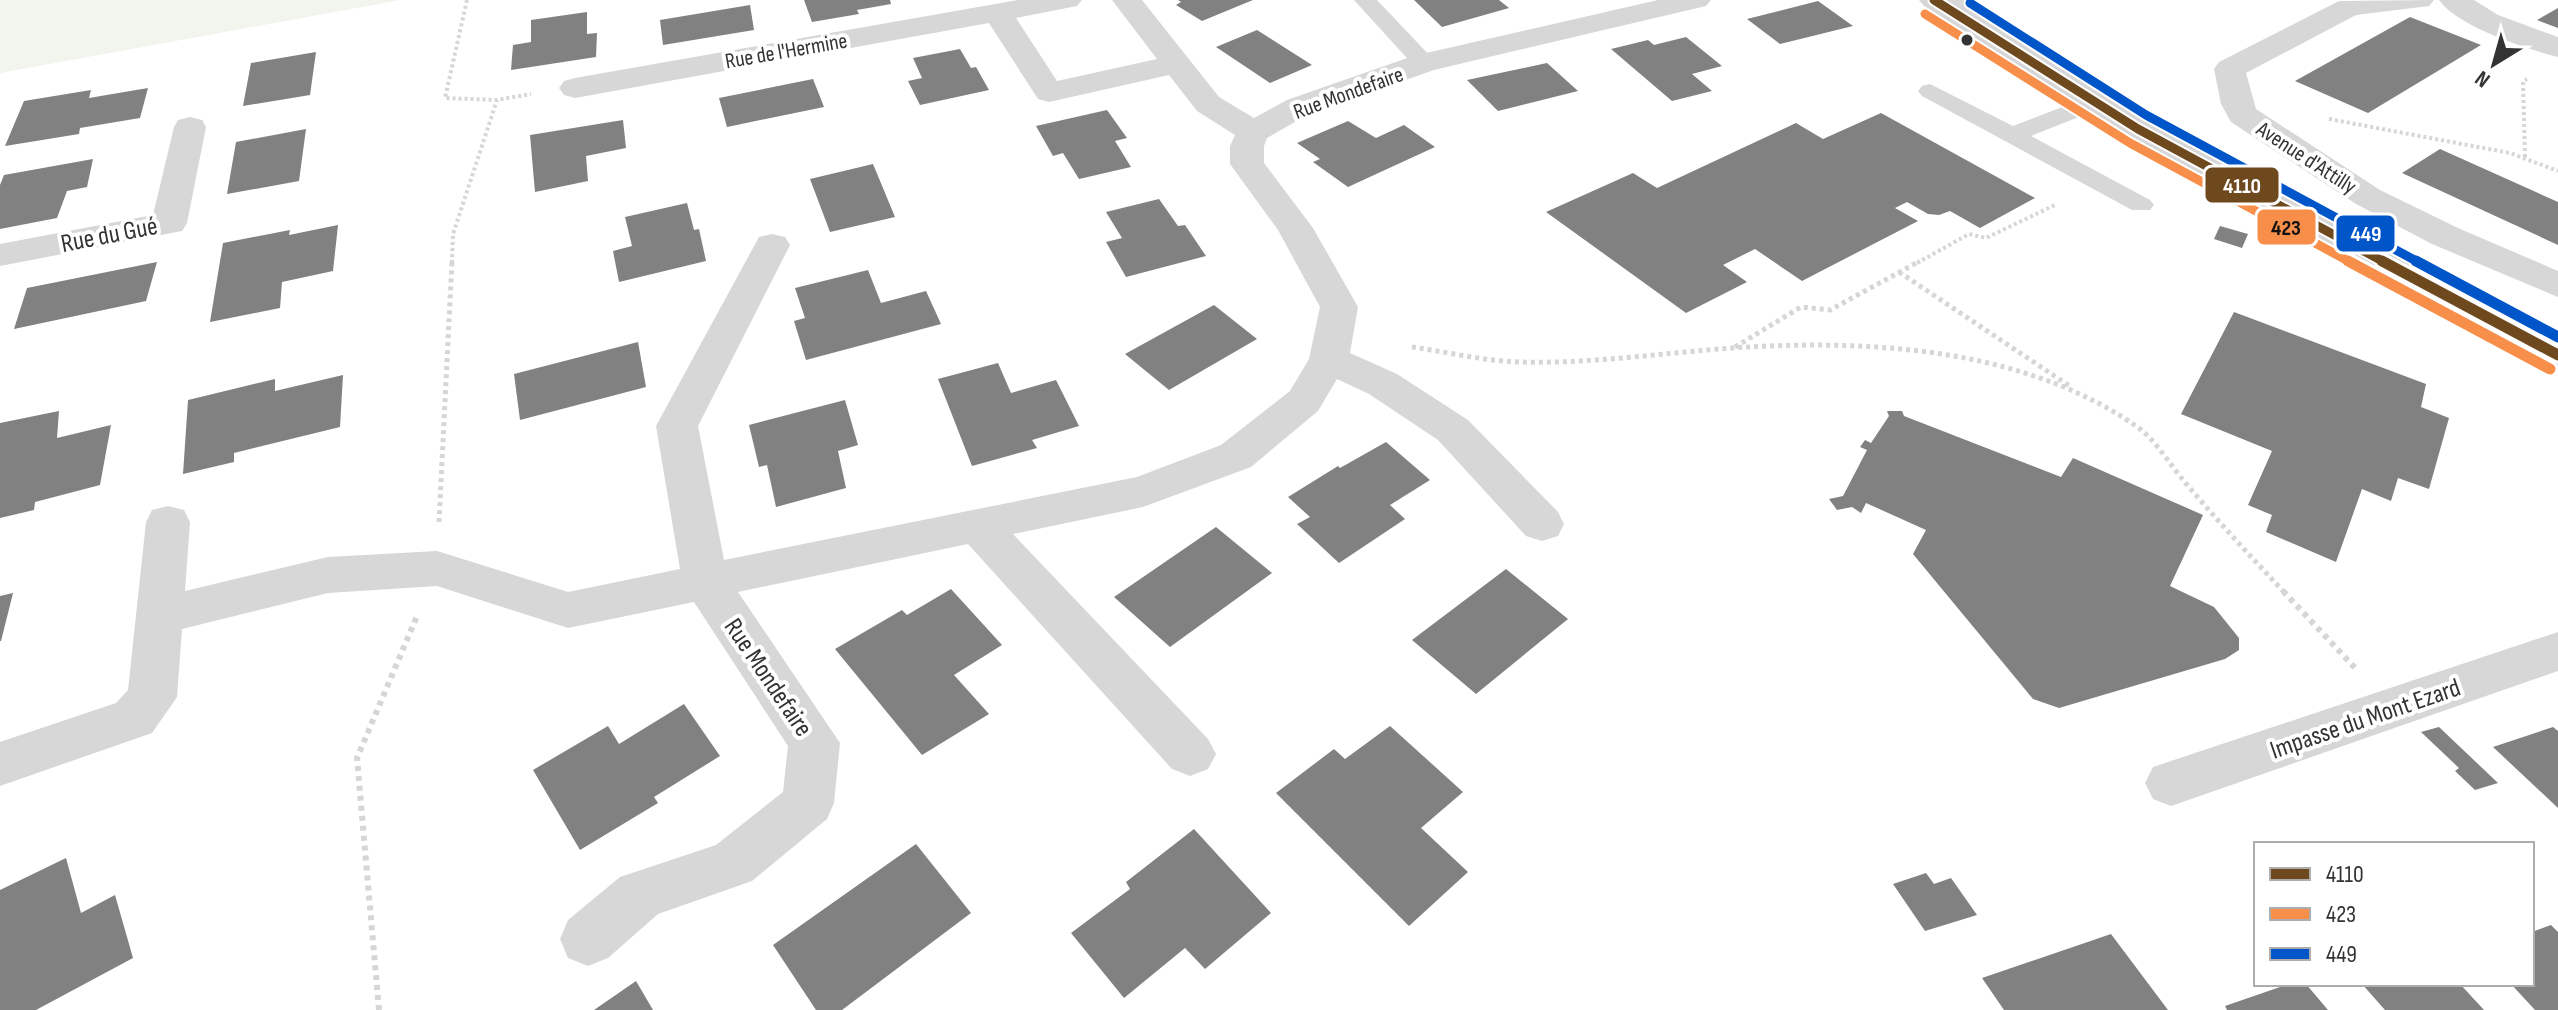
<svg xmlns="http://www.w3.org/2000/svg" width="2558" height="1010" font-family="'Sofia Sans Condensed',sans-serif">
  <rect width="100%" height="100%" fill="#fff"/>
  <path fill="#f1f5ed" d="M0,0H400L0,73Z"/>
  <path fill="#818181" d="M804,0H890L891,4L857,10L859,14L812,22Z
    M1178,0H1253L1202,21L1176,5L1181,2Z
    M1414,0H1499L1509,8L1442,27Z
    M1818,1L1853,26L1780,44L1747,19Z
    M750,5L754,30L663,45L660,20Z
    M2558,8V28L2537,20Z
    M587,12V34L597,33L596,57L511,70L513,45L531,42V20Z
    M2410,17L2481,45L2368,113L2295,81Z
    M1257,30L1312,65L1270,83L1216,47Z
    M1686,37L1722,66L1692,74L1712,91L1672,101L1611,49L1648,40L1654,45Z
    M960,49L971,68L976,67L989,90L920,105L908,81L922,78L913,58Z
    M316,52L310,95L243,106L251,63Z
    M1547,63L1578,91L1498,111L1467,80Z
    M813,79L824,107L727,127L719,98Z
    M148,88L140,118L80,128L79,134L5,146L24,101L91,90L89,98Z
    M1107,110L1127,138L1115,141L1131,167L1079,179L1063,153L1053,156L1036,126Z
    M1881,113L2035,198L1980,228L1950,211L1939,215L1928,214L1907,202L1895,208L1918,221L1802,281L1755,249L1723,265L1747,282L1686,313L1546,212L1633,173L1657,188L1796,123L1823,139Z
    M623,120L626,148L586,156L588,181L535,192L530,135Z
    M1348,121L1376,138L1404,125L1435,147L1348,187L1313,162L1320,159L1297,143Z
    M306,129L299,181L227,194L236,142Z
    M2440,149L2558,202V245L2402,173Z
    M93,159L87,187L67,191L57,218L0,229V185L4,175Z
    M873,164L895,217L830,232L810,179Z
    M1159,199L1178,226L1185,225L1206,256L1126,277L1106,242L1122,238L1106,212Z
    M687,203L694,230L699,229L706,261L619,282L613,251L632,246L625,217Z
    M338,225L333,271L282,282L280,308L210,322L223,243L290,230L289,235Z
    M2220,226L2248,234L2242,248L2214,239Z
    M157,262L146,301L14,329L27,288Z
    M868,270L881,303L926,291L941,324L806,360L794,321L805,318L795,288Z
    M1214,305L1257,339L1169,390L1125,354Z
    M2234,312L2426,384L2421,407L2449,418L2429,489L2398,478L2391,501L2362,489L2336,562L2266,532L2272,515L2248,505L2272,451L2181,414Z
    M638,342L646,387L520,420L514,374Z
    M998,363L1011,393L1056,380L1079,426L1032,440L1037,448L972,466L938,379Z
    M343,375L340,427L234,453V462L183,474L188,400L275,379V391Z
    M845,400L858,445L838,451L846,488L776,507L767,465L759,467L749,425Z
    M59,411L57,438L111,425L100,485L35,502L34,510L0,518V423Z
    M1887,411H1902L1904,416L2061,477L2073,458L2203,515L2170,586L2214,607L2239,638V650L2225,659L2059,708L2033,699L1913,554L1926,530L1866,503L1861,513L1852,507L1837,510L1829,499L1843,496L1867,450L1860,447L1865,440L1871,443L1889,416Z
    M1386,442L1430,480L1390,505L1405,519L1339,563L1297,524L1310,517L1288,497L1338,466L1340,468Z
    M1216,527L1272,573L1170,647L1114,597Z
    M1506,569L1568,619L1476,694L1412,640Z
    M951,589L1002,645L954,675L989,714L922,755L835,649L902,610L907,615Z
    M13,593L1,641H0V596Z
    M684,704L720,756L654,797L658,803L580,850L533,770L608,726L619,744Z
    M1390,726L1463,792L1421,828L1468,872L1409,926L1276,793L1334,749L1345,759Z
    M2439,727L2498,783L2475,790L2455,771L2459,768L2421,732Z
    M2553,727L2558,731V808L2493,747Z
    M1194,829L1271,913L1205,969L1185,948L1124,998L1071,933L1130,889L1126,882Z
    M916,844L971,913L842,1010H816L773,945Z
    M66,858L81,913L115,895L133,958L36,1010H0V890Z
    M1926,873L1934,884L1951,878L1977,915L1925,931L1893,884Z
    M2551,925L2558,932V1010H2535L2511,984H2532V932Z
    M2111,934L2168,1010H2004L1982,978Z
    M636,981L653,1010H594Z
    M2289,984H2306L2328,1010H2227L2225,1006Z
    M2362,984H2460L2484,1010H2385Z"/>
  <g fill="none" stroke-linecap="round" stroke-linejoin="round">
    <path stroke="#d6d6d6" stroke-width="4" stroke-dasharray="3 3" stroke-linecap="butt" d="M467,0L445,98L497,100L531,94
      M2329,119L2510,153L2558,171
      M2525,157L2523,81L2527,79
      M452,263L453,234L497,100
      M1917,263L1969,234L1986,238L2057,204"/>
    <path stroke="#d6d6d6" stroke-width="5" stroke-dasharray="4 4" stroke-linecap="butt" d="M1899,272L2071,387
      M1412,347C1447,352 1484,361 1520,362C1591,364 1662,353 1732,348C1866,339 2022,347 2136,426C2154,438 2169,463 2183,480C2216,519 2250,556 2285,593
      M1735,347L1801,307L1830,310L1920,261
      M439,522L452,261"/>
    <path stroke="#d6d6d6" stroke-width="6" stroke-dasharray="5 5" stroke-linecap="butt" d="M2283,591L2357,670
      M379,1010L357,758L417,616"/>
    <path fill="#d7d7d7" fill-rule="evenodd" d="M1354,0H1377L1432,58L1435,63L1432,68H1416Z
      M1955,0H1977L1969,22L1961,23L1950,17Z
      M1930,84L2013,126L2088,97H2104L2108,102L2104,107L2031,136L2150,200L2154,205L2150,210H2132L1922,96L1918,91L1922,86Z"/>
    <path fill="#d7d7d7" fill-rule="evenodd" d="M1018,0H1082L1077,6L1016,18L1057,81L1157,59L1112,0H1142L1219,97L1254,118L1287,100L1413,56L1658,0H1711L1706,6L1434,70L1309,114L1267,138L1264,146V163L1313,228L1358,307L1350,353L1397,374L1468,420L1558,512L1564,524L1558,536L1542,541L1526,536L1438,440L1369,394L1337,379L1318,411L1251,467L1143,507L1013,534L1208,739L1216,754L1208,769L1190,776L1172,769L968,544L738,592L840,743L834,803L827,819L752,881L658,914L608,958L588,966L568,958L560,939L568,920L620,877L716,845L783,792L788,746L694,602L568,628L437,586L328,593L182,629L177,697L152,733L0,786V742L116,703L128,690L146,522L152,510L168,506L184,510L190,522L185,591L328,557L437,551L568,592L680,569L656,426L759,237L772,234L785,237L790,245L698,426L724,560L1137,477L1221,445L1290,391L1309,359L1320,307L1278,230L1230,164V146L1235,135L1197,111L1169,75L1049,102L1038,99L989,23L575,98L564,95L559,88L564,81L575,78Z
      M1919,0H1954L2150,122L2558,338V368L2544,364L2126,136L1924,6Z
      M2434,0L2429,6L2356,15L2246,73L2256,109L2380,190L2458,228L2558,271V297L2432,244L2356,204L2231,122L2221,104L2214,69L2219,62L2339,1Z
      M2439,0H2474L2498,15L2558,37V57C2527,49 2458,27 2439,0Z
      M190,117L202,120L206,127L187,223L182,231L0,266V244L153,215L174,127L178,120Z
      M2558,632V671L2171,806L2153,799L2145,783L2153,767Z"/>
    <defs>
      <path id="bus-1-far1" d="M1934,0L2138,129L2386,263"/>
      <path id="bus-1" d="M2382,261L2558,355"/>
      <path id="bus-2-far1" d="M1925,14L2130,143L2352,263"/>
      <path id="bus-2" d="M2348,261L2550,369"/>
      <path id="bus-3-far1" d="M1970,3L2146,115L2420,263"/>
      <path id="bus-3" d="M2416,261L2558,337"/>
    </defs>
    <use href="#bus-1-far1" stroke="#fff" stroke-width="13"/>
    <use href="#bus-1" stroke="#fff" stroke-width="17"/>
    <use href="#bus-2-far1" stroke="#fff" stroke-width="13"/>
    <use href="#bus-2" stroke="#fff" stroke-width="17"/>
    <use href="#bus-3-far1" stroke="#fff" stroke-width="13"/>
    <use href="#bus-3" stroke="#fff" stroke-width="17"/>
    <use href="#bus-1-far1" stroke="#6e491e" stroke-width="9"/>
    <use href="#bus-1" stroke="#6e491e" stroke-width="11"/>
    <use href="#bus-2-far1" stroke="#f78f4b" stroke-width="9"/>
    <use href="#bus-2" stroke="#f78f4b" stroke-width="11"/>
    <use href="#bus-3-far1" stroke="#0055c8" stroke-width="9"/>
    <use href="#bus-3" stroke="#0055c8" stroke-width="11"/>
  </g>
  <circle fill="#333" stroke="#fff" stroke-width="3" cx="1967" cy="40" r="7"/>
  <g text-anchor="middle" stroke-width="8" stroke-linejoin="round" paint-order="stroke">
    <g font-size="22" fill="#333" stroke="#fff">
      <text transform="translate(786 50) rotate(-10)" y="8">Rue de l'Hermine</text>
      <text transform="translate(1348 92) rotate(-20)" y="8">Rue Mondefaire</text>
      <text transform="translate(2307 157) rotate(33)" y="8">Avenue d'Attilly</text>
    </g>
    <g font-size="26" fill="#333" stroke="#fff">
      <text transform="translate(109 234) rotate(-11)" y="9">Rue du Gué</text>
      <text transform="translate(769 677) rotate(56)" y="9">Rue Mondefaire</text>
      <text transform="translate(2365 718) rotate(-19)" y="9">Impasse du Mont Ezard</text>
    </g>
  </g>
  <g stroke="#fff" stroke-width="3">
    <rect x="2204" y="166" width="76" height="38" rx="8" fill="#6e491e"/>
    <rect x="2256" y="208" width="61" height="38" rx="8" fill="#f78f4b"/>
    <rect x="2335" y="214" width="61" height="39" rx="8" fill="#0055c8"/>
  </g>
  <g font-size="22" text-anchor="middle" font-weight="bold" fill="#fff">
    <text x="2242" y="193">4110</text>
    <text x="2366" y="241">449</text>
  </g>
  <g font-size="22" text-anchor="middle" font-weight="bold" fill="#111">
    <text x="2286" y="235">423</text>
  </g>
  <rect x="2254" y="842" width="280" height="144" fill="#ffffff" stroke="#adadad" stroke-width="2"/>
  <rect x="2270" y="868" width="40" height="12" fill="#6e491e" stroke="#adadad" stroke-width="2"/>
  <text x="2326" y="882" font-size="24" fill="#333333">4110</text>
  <rect x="2270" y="908" width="40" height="12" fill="#f78f4b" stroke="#adadad" stroke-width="2"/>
  <text x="2326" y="922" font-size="24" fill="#333333">423</text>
  <rect x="2270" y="948" width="40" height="12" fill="#0055c8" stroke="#adadad" stroke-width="2"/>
  <text x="2326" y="962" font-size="24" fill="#333333">449</text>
  <g transform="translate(2494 64) rotate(217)" stroke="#ffffff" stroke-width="6" paint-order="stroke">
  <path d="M0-6L14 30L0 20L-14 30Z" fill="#333333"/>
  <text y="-12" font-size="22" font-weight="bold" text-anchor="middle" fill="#333333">N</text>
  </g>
</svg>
